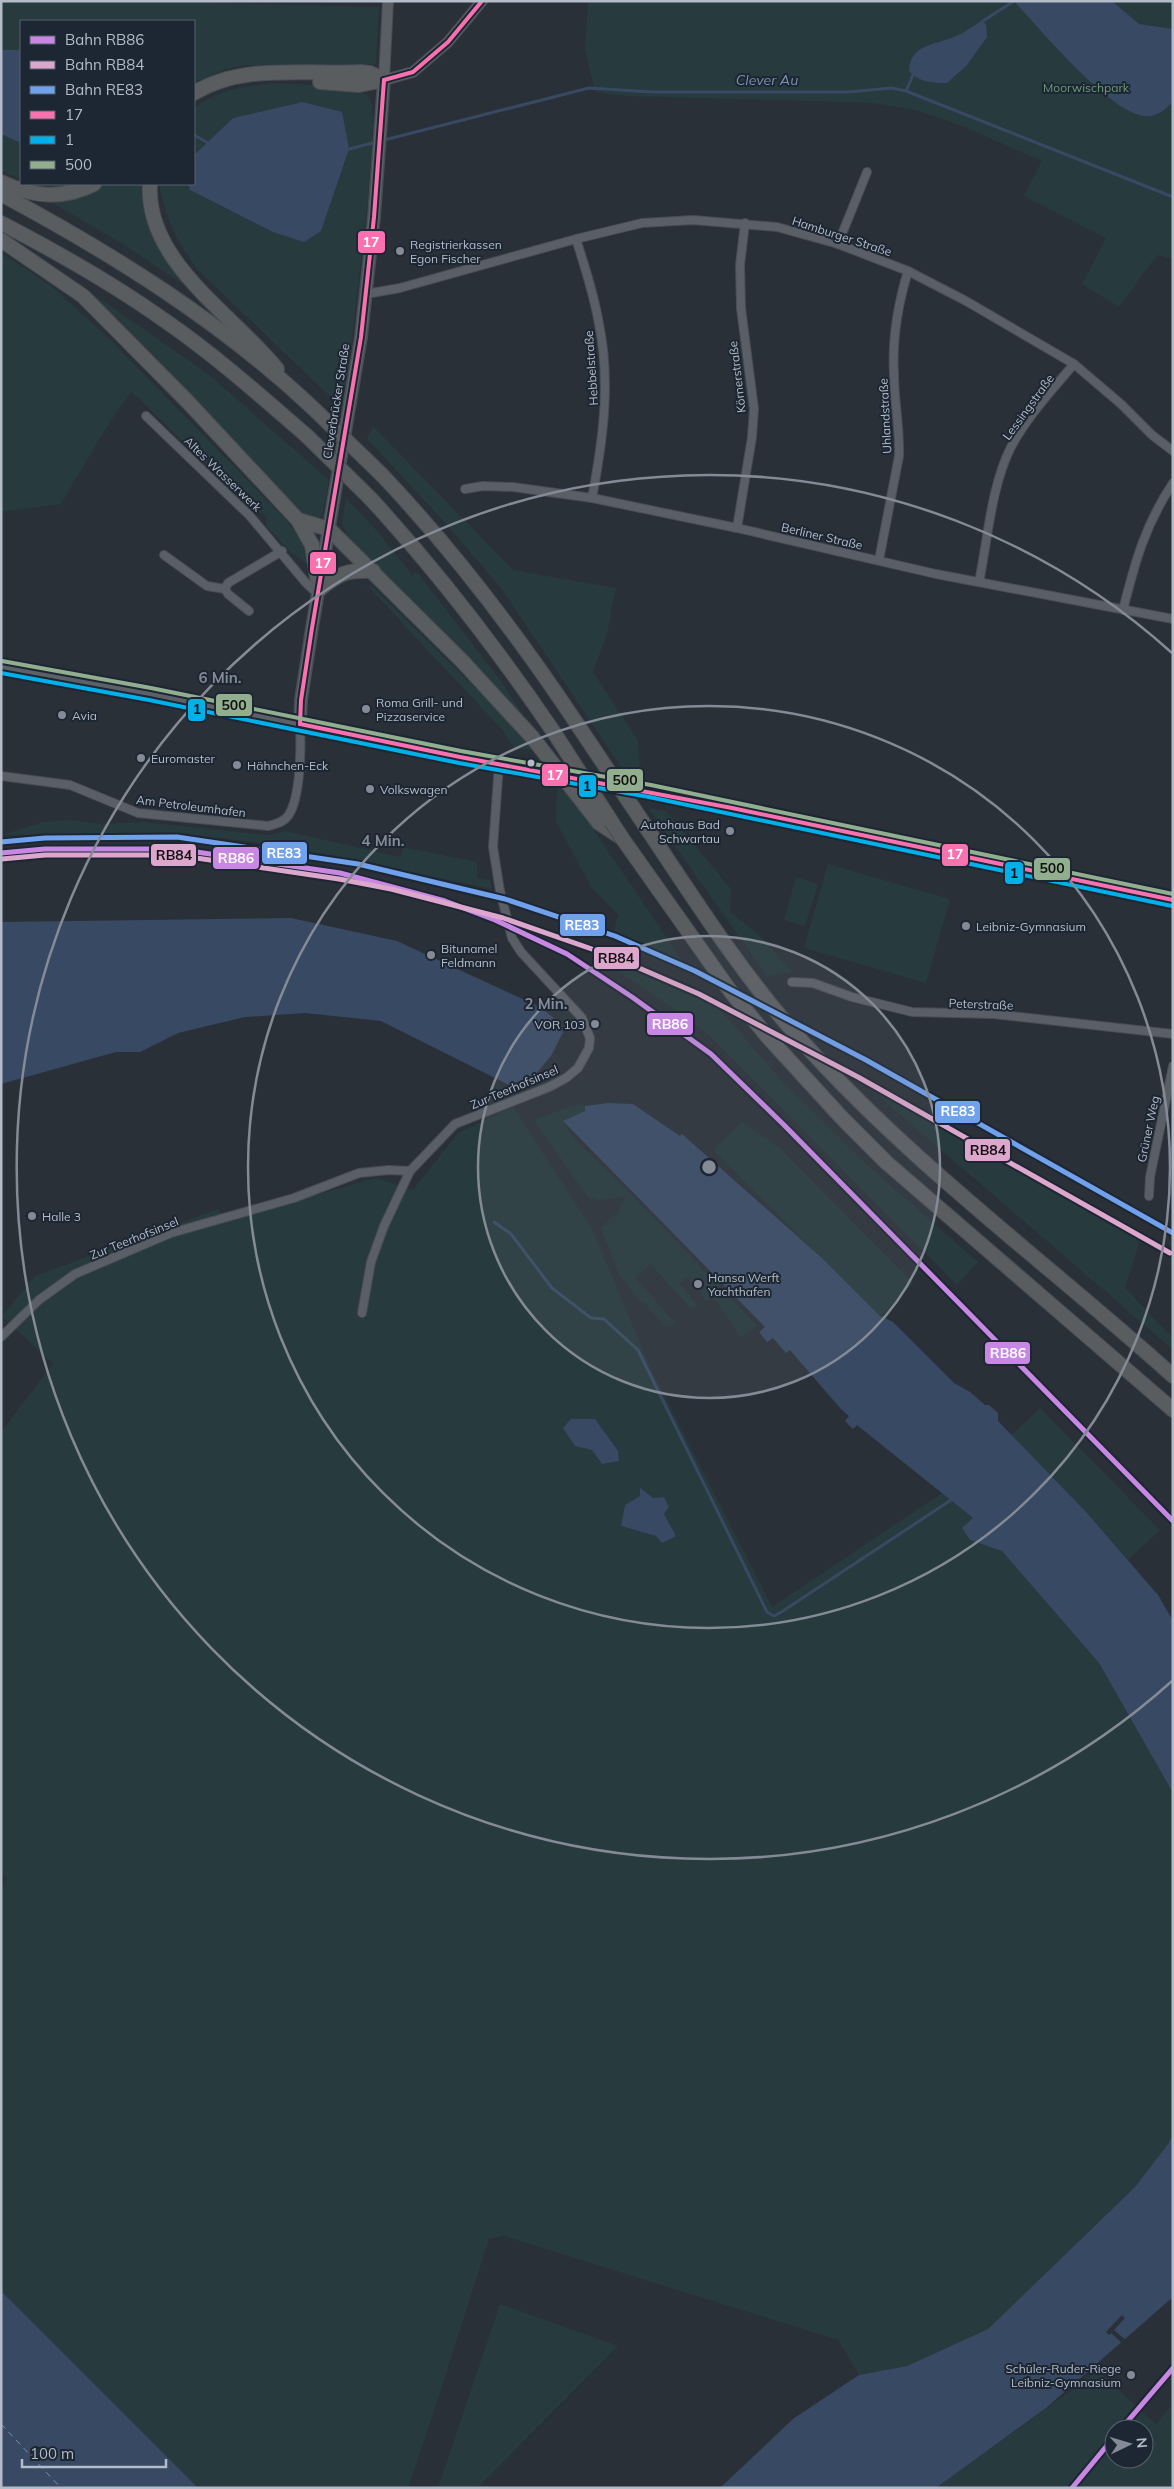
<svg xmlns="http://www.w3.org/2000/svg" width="1174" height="2489" viewBox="0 0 1174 2489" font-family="Mulish,sans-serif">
<rect width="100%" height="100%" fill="#2a3038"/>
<g fill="#273a3e" fill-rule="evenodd">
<path d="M1,1H154L379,7L376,64L246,65L226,69L194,83V21H21V50H1Z"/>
<path d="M588,1H1173V259L1157,255L1119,307L1082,284L1106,238L1024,196L1042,161L965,127L916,110L873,103L625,96L595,92L585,50Z"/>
<path d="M274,83L313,85L357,90L367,95L372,104L373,123L368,199L344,410L197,269C176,239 166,220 159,184H188L190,190L273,232L304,241L302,102L233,118L194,155V109C217,89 244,87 274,83Z"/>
<path d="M1,134L21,143V179L1,171Z"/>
<path d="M106,184H143C141,226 165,262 193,291L123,244L51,202L76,198Z"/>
<path d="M1,253L50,285L113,342L286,520L307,546L312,568L292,553L266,526L267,518L237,488H230L131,391L108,425L61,504L1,512Z"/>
<path d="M92,293L208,374L329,480L322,516L314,519L303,516L157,359Z"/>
<path d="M373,426L513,570L616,588L607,634L593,672L638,740L640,771L621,767L502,589L439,516L367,439Z"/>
<path d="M346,498L378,532L413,576L414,573H418L500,680L524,716L350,544L342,523Z"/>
<path d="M366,584L375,589L516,728L536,751L514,748L504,732Z"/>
<path d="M557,788L567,790L687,968L613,935L618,915L592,888L556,822Z"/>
<path d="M648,808L666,811L731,889L730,912L759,935L792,972L767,976Z"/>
<path d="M71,820L101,824L143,822L269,835L285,831L400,857L403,847L477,862V878L490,880L492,889L279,845L176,833L2,835L43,822Z"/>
<path d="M828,864L950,899L926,983L804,948Z"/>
<path d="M796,877L818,884L805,926L784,920Z"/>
<path d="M571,941L709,997L782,1081L867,1165L978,1262L957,1285L709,1035L648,991Z"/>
<path d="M870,1085L1005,1158L1141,1237L1125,1288L1173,1338V1350L888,1104Z"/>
<path d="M583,1104L585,1111L563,1121L573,1138L629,1192L757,1326L741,1337L713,1296L706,1301L698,1290H703L705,1284L701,1278L694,1279L693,1284L686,1277L679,1283L697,1305L691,1309L651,1264L635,1278L675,1323L673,1325L665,1326L645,1303L638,1299L620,1275L601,1228L619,1211L626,1196L598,1200L588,1197L534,1120L572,1106Z"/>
<path d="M513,1107L592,1229L651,1369L772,1607L942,1493L973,1518L970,1540L1002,1551L1099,1663L1173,1793V2135L1168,2144L1135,2187L988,2329L907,2366L859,2375L838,2340L504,2236L489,2239L436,2405L408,2488H198L1,2291V1890L7,1879L1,1872V1432L53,1364L2,1316L35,1276L218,1209L224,1221L376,1178L413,1190L458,1133ZM641,1496L653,1498L676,1536H656L621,1526L625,1505Z"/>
<path d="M743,1122L779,1148L913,1283L880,1316L713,1150Z"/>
<path d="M1040,1408L1160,1530L1128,1560L1087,1513L1010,1436Z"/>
<path d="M500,2304L618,2346L477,2488H438Z"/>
<path d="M1098,2371L1156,2424L1173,2404V2488H936ZM1114,2429H1144V2459H1114Z"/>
</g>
<g fill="#384963">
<path d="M1014,1H1112L1139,24L1173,29V101C1166,110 1155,118 1144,116C1108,111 1040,29 1014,1Z"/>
<path d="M981,21L986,24L987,37L967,65L947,83C933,83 918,82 909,71C910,44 935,45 954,37C964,33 972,27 981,21Z"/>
<path d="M1,50H21V143L1,134Z"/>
<path d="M302,102L342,112L349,149L321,231L304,242L273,232L190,190L188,184H194V155L233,118Z"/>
<path d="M291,918L397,941L540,1007L555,1019L563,1032L551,1056L535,1075L509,1085L381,1021L305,1013L245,1017L178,1033L140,1052H116L1,1084V922Z"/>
<path d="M608,1103L633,1104L680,1136L682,1134L822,1258L880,1316L893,1322L954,1383L970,1392L985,1405H989L998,1413V1421L1087,1513L1158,1595L1173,1621V1793L1099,1663L1002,1551L970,1540L962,1528L973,1518L857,1425L853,1429L845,1421L849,1416L840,1408L790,1350L786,1353L773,1338L767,1342L759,1332L765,1327L563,1121L585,1111V1106Z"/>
<path d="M571,1419H595L618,1451L619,1461L602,1464L592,1450L575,1446L563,1428Z"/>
<path d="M640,1488L653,1498L664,1497L669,1507L664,1514L676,1536L662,1543L656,1536L621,1526L625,1505L640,1496Z"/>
<path d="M1173,2135V2297L1046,2408L936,2488H720L793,2419L859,2375L907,2366L988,2329L1135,2187L1168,2144Z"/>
<path d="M1,2291L198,2488H1Z"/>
</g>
<path fill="#2a3038" d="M1122,2315L1125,2318L1114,2330L1127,2341L1123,2344L1111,2333L1109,2335L1106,2332Z"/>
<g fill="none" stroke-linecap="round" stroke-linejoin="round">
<g stroke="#384963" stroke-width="3">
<path d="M983,21L1014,1"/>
<path d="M906,91L913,75"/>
<path d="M194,135L210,144"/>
<path d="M345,150L589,88L652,92H848L892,88L906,91L1173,197"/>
<path d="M494,1222L511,1234L552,1288L591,1318L604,1319L638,1350L767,1612L774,1616L783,1611L951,1500"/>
</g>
<path stroke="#7c92b1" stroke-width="1" stroke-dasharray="6 5" stroke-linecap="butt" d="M1,2424L61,2488"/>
<defs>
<g id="street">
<path d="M576,239C585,267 594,295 599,324C611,382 603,440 592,498"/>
<path d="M838,244L867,172"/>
<path d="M366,294L400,288L576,239L642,223L693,220L777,227L838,244L908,271L966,301L1074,364L1121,404L1152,435L1173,451"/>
<path d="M146,416L250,516L306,583L318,594"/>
<path d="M465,489L483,486L513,487L592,498L737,528L936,574L1173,619"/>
<path d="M737,528L752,437L754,409L741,308L740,265L745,223"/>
<path d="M164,555L207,586L225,589"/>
<path d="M879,560L899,456C900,428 894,402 894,374C892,339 898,304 908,271"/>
<path d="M979,582C988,538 991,487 1011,447C1027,417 1052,390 1074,364"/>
<path d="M225,589L228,583L282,551"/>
<path d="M225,589L228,594L249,611"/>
<path d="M1123,610C1135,562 1145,525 1173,483"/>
<path d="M1,776L70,785L138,813L268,826C275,824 283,823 288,816C301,798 301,746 300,724"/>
<path d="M792,982L813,983L852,997L912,1012L993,1014L1173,1034"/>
<path d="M1149,1196L1150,1177L1173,1066"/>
<path d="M362,1313L371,1262L384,1226L410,1171L455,1124L549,1087L566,1078L578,1068L589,1048L590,1038L582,1018L521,952L512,938L500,891L493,847L499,764"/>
<path d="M1,1337L39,1300L75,1274L171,1233L294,1198L359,1173L389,1170L410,1171"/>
</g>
<path id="secondary" d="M388,1L384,80L413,72L448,42L482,1"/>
<g id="primary">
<path d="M1,667L36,672L150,694L460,757L650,791L1173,900"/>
<path d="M300,724L301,700L312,628L361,337L374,217L384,80"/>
</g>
<g id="highway">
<path d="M320,82L359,85L384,80"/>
<path d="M194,93C243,63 304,75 360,72L370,73L384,80"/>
<path d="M1,182C33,197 62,200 94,184"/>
<path d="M150,184C145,262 234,315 277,369"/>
<path d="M1,194C113,254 222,322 315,410"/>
<path d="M1,223C57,252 112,283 164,320C215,355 262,397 308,437"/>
<path d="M1,240L83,296L187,401L298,520L312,545L319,590"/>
<path d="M382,475C456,553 520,638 579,727"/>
<path d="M370,498C439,573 498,650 555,734"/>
<path d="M298,520L329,529L463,662"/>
<path d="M319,590C339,573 347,570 373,571"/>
<path d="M599,823L622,838L731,992L767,1036L842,1118L887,1163L1173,1410"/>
<path d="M648,830C692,896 735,963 786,1023C900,1156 1043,1259 1173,1376"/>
</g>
</defs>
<use href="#street" stroke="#484c53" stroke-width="10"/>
<use href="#secondary" stroke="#484c53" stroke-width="12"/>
<use href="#primary" stroke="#484c55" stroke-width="14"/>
<use href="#highway" stroke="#474c53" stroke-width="16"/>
<use href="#street" stroke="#5a5e66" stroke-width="8"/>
<use href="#secondary" stroke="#595d64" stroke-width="10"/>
<use href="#primary" stroke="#5c6168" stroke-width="11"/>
<use href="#highway" stroke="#5a5d60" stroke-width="14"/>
<defs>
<g id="highway-bridge">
<path d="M315,410L382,475"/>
<path d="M308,437L370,498"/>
<path d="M463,662L532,737L599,823"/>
<path d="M579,727L648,830"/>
<path d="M555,734L622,838"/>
</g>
</defs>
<use href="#highway-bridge" stroke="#474c53" stroke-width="16" stroke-linecap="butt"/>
<use href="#highway-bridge" stroke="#5a5d60" stroke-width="14"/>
<defs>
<g id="bus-1">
<path d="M384,80L413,72L448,42L482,1"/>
<path d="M300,724L460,757L732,808L1173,900"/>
<path d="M300,724L301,700L312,628L361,337L374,217L384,80"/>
</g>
<path id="bus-2" d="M1,673L149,700L459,763L649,797L1172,906"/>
<path id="bus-3" d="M2,661L151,688L461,751L651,785L1173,894"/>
</defs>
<use href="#bus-1" stroke="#1d2633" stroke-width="8"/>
<use href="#bus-2" stroke="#1d2633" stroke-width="8"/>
<use href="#bus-3" stroke="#1d2633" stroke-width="8"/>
<use href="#bus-1" stroke="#f971af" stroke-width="4"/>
<use href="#bus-2" stroke="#00b0ea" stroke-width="4"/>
<use href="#bus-3" stroke="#91ae8f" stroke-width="4"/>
<defs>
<g id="rail-1">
<path d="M1,853L45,849H176L340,873L445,901L495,920L567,954L632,997L711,1054L784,1125L1173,1521"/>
<path d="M1121,2429L1173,2368"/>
<path d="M1072,2488L1114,2437"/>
</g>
<path id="rail-2" d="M2,859L45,855H176L339,879L391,889L503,918L609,955L699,994L858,1077L1170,1253"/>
<path id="rail-3" d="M1,842L45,838L177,837L358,864L505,899L615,936L695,971L866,1060L1173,1233"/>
</defs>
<use href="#rail-1" stroke="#1d2633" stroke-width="9"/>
<use href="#rail-2" stroke="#1d2633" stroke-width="9"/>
<use href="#rail-3" stroke="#1d2633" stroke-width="9"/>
<use href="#rail-1" stroke="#c787e3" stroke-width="5"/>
<use href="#rail-2" stroke="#dda6cc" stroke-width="5"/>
<use href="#rail-3" stroke="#6fa1ed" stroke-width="5"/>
</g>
<circle cx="709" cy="1167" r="231" fill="#848b96" fill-opacity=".12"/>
<g fill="none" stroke="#848b96" stroke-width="2.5">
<circle cx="709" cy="1167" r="231"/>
<circle cx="709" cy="1167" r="461"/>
<path d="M1172 1681A692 692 0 1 1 1172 653"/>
</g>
<g fill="#848b96" stroke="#1d2633" stroke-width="2">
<circle cx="400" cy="251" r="5"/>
<circle cx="366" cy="709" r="5"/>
<circle cx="62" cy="715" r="5"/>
<circle cx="141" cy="758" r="5"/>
<circle cx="237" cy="765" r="5"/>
<circle cx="370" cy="789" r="5"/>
<circle cx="730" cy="831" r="5"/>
<circle cx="966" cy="926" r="5"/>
<circle cx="431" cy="955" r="5"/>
<circle cx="595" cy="1024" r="5"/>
<circle cx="32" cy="1216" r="5"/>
<circle cx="698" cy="1284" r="5"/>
<circle cx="1131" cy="2375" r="5"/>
</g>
<circle fill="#b4bcc9" stroke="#1d2633" stroke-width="2" cx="531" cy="763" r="4.5"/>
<g text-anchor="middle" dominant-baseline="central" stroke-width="4" stroke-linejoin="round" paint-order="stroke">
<g font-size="12" fill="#6b9a76" stroke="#1d2633">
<text x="1086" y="87">Moorwischpark</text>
</g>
<g font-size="12" fill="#b4bcc9" stroke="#1d2633">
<text transform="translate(842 236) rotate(18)">Hamburger Straße</text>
<text transform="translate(591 368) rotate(-94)">Hebbelstraße</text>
<text transform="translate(737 377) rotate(-97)">Körnerstraße</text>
<text transform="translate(336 401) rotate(-81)">Cleverbrücker Straße</text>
<text transform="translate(1028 407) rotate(-54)">Lessingstraße</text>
<text transform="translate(885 416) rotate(-93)">Uhlandstraße</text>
<text transform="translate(223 474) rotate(44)">Altes Wasserwerk</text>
<text transform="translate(822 536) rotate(13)">Berliner Straße</text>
<text transform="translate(191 806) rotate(7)">Am Petroleumhafen</text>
<text transform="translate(981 1004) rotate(2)">Peterstraße</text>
<text transform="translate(514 1087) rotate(-23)">Zur Teerhofsinsel</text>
<text transform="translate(1148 1129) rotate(-78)">Grüner Weg</text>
<text transform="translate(134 1238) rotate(-22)">Zur Teerhofsinsel</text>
</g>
<g font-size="12" fill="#b4bcc9" stroke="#1d2633" text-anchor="start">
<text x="410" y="244">Registrierkassen<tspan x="410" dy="14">Egon Fischer</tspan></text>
<text x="376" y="702">Roma Grill- und<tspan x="376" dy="14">Pizzaservice</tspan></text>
<text x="72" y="715">Avia</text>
<text x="151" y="758">Euromaster</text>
<text x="247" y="765">Hähnchen-Eck</text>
<text x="380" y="789">Volkswagen</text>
<text x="720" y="824" text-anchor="end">Autohaus Bad<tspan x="720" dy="14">Schwartau</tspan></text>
<text x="976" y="926">Leibniz-Gymnasium</text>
<text x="441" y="948">Bitunamel<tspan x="441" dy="14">Feldmann</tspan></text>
<text x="585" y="1024" text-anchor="end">VOR 103</text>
<text x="42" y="1216">Halle 3</text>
<text x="708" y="1277">Hansa Werft<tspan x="708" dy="14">Yachthafen</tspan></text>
<text x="1121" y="2368" text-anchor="end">Schüler-Ruder-Riege<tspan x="1121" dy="14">Leibniz-Gymnasium</tspan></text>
</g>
<g font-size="14" font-style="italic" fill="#7c92b1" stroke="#1d2633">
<text x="767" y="80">Clever Au</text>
</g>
</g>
<circle cx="709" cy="1167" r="8" fill="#848b96" stroke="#1d2633" stroke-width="2.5"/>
<g font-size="15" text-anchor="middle" font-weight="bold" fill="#848b96" stroke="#1d2633" stroke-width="4" stroke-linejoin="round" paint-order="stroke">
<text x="220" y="683">6 Min.</text>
<text x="383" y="846">4 Min.</text>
<text x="546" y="1009">2 Min.</text>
</g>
<g stroke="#1d2633" stroke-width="2">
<rect x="357" y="230" width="29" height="24" rx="5" fill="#f971af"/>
<rect x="309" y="551" width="28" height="24" rx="5" fill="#f971af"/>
<rect x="215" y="693" width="38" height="24" rx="5" fill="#91ae8f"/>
<rect x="187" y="698" width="19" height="24" rx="5" fill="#00b0ea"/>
<rect x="541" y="763" width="28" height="24" rx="5" fill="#f971af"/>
<rect x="606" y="768" width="38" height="24" rx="5" fill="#91ae8f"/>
<rect x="578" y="774" width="19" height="24" rx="5" fill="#00b0ea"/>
<rect x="261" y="841" width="47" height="24" rx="5" fill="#6fa1ed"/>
<rect x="941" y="843" width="28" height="24" rx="5" fill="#f971af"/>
<rect x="150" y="843" width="47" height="24" rx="5" fill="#dda6cc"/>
<rect x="212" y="846" width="48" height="24" rx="5" fill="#c787e3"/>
<rect x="1033" y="857" width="38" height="24" rx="5" fill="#91ae8f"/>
<rect x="1004" y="861" width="20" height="24" rx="5" fill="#00b0ea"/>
<rect x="559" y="913" width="47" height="24" rx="5" fill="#6fa1ed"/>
<rect x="593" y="946" width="47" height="24" rx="5" fill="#dda6cc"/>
<rect x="646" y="1012" width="48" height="24" rx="5" fill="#c787e3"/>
<rect x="934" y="1100" width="47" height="24" rx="5" fill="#6fa1ed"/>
<rect x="964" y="1138" width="47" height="24" rx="5" fill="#dda6cc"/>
<rect x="984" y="1341" width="47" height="24" rx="5" fill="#c787e3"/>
</g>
<g font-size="14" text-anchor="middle" font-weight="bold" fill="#fff">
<text x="371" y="247">17</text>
<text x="323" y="568">17</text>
<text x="555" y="780">17</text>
<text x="284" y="858">RE83</text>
<text x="955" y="859">17</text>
<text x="236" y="863">RB86</text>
<text x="582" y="930">RE83</text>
<text x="670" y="1029">RB86</text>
<text x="958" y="1116">RE83</text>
<text x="1008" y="1358">RB86</text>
</g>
<g font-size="14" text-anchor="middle" font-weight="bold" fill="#111">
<text x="234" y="710">500</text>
<text x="197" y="714">1</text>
<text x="625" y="785">500</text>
<text x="587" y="791">1</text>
<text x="174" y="860">RB84</text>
<text x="1052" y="873">500</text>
<text x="1014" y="878">1</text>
<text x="616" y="963">RB84</text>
<text x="988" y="1155">RB84</text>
</g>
<rect width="1174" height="2489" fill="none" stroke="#b4bcc9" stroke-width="5"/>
<rect x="20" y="20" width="175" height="165" fill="#1d2633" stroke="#59626f"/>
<rect x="30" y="36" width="25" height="8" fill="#c787e3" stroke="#59626f"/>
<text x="65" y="45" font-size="15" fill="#b4bcc9">Bahn RB86</text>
<rect x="30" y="61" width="25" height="8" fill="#dda6cc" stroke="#59626f"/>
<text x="65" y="70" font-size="15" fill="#b4bcc9">Bahn RB84</text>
<rect x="30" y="86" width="25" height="8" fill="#6fa1ed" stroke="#59626f"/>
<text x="65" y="95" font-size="15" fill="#b4bcc9">Bahn RE83</text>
<rect x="30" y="111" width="25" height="8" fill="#f971af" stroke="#59626f"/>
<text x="65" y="120" font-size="15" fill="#b4bcc9">17</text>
<rect x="30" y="136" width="25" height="8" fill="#00b0ea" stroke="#59626f"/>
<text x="65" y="145" font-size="15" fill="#b4bcc9">1</text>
<rect x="30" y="161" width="25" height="8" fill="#91ae8f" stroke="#59626f"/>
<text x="65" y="170" font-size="15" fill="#b4bcc9">500</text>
<g transform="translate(1129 2444) rotate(85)"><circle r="24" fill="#1d2633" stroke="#59626f"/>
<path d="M0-4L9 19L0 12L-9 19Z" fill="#848b96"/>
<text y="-8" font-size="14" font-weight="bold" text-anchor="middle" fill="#b4bcc9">N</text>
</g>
<path d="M22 2459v8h144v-8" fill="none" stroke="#b4bcc9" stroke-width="2.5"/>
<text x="30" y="2459" font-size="15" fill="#b4bcc9" stroke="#1d2633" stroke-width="4" paint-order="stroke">100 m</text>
</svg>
